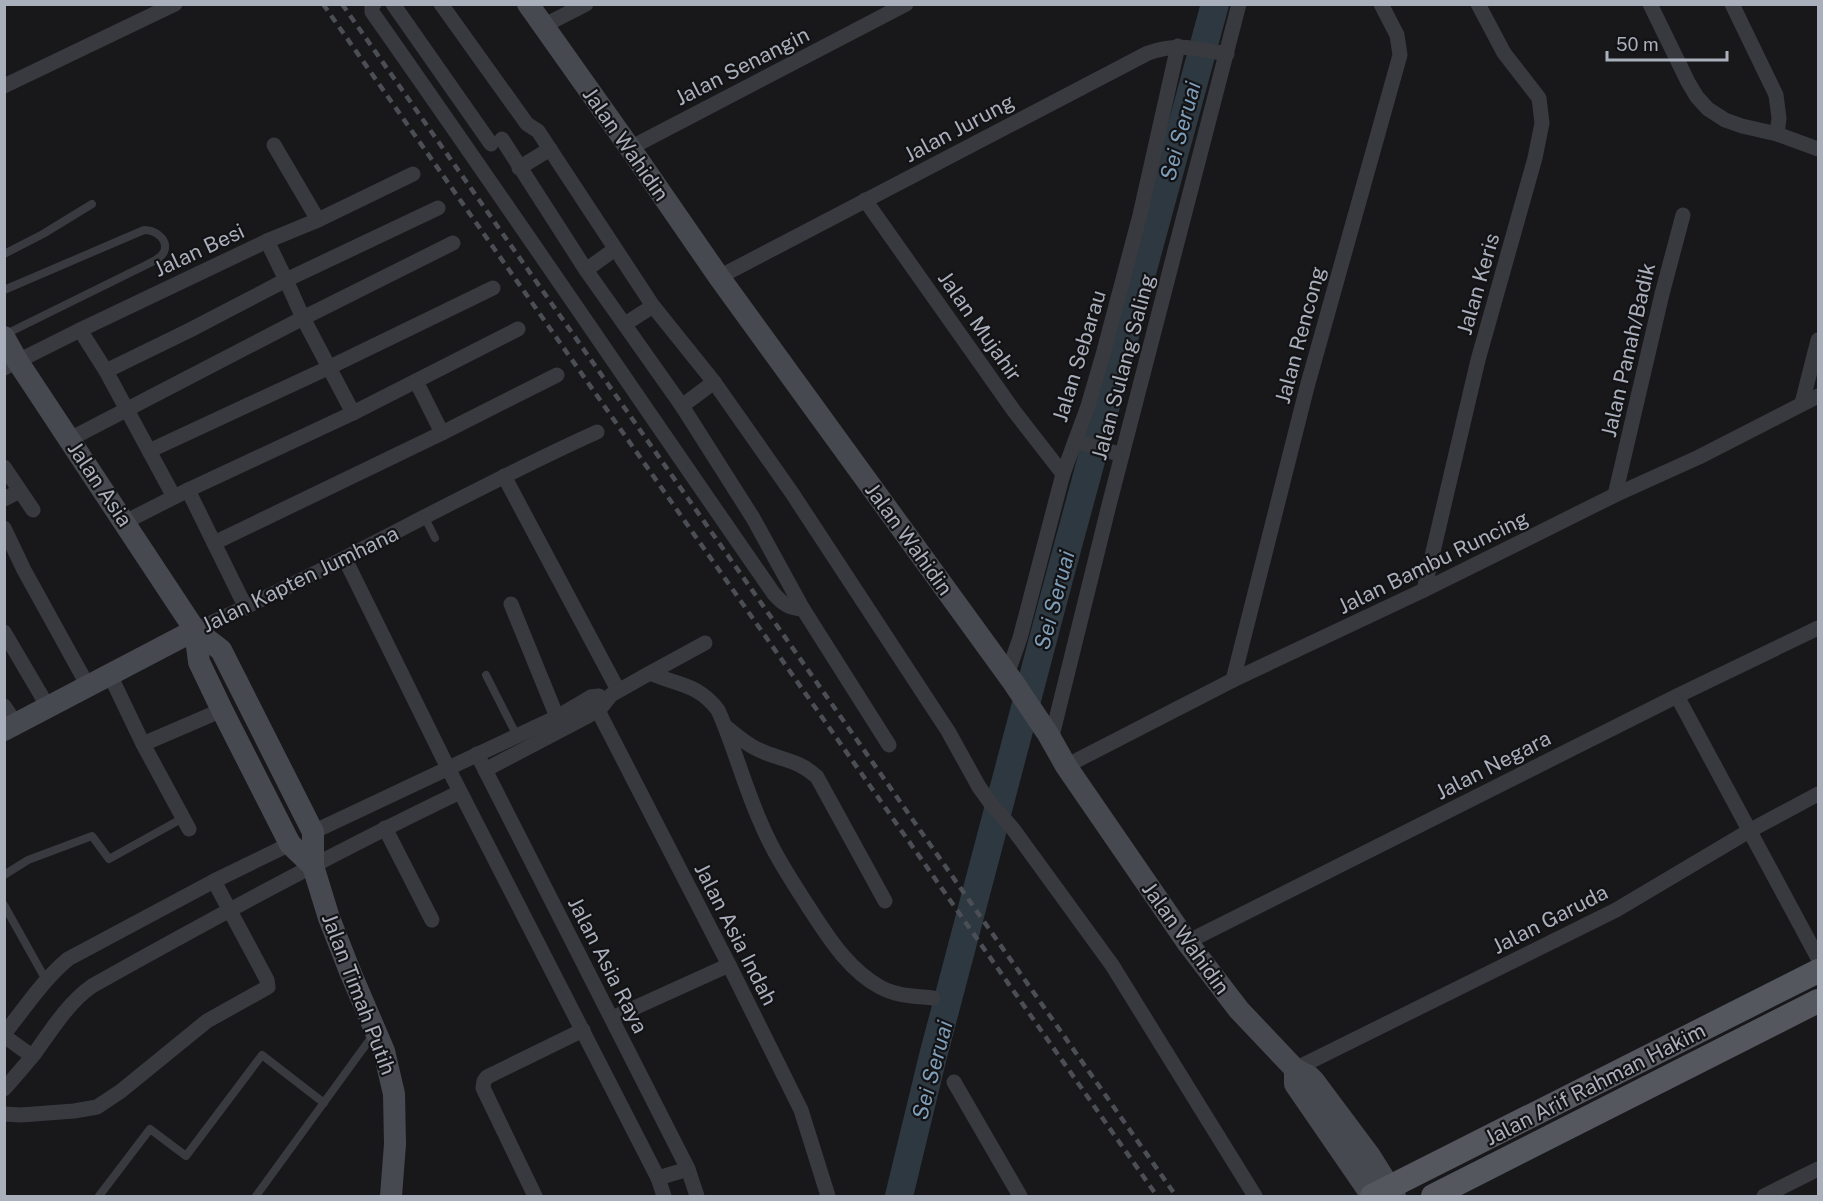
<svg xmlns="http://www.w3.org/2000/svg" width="1823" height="1201" viewBox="0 0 1823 1201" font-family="'Public Sans',sans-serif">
<rect width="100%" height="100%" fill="#18181b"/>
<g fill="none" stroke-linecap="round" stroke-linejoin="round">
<path stroke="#2d3840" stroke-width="28" d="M899,1196L933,1056L1060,575L1215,4"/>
<g stroke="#393a40" stroke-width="8">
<path d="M4,254L43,234L92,204"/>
<path d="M4,290L144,230C155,230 169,239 164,252C161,258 154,261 148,264L4,335"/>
<path d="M425,518L435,538"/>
<path d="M486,675L517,736"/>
<path d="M4,875L28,860L92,836L109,859L183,818"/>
<path d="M4,905L46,980"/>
<path d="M99,1196L150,1129L186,1156L262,1055L324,1103"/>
<path d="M256,1196L373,1035"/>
</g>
<g stroke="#393a40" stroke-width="15">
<path d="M374,4L372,6V12C508,205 640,401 774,594C783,604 789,608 803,609"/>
<path d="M393,4L491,144"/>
<path d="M441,4L527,124L538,131L653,306L714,382L792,493L948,731L979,787L992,805L1013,829L1112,965L1255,1196"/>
<path d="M1650,4L1688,82L1697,97L1708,109L1725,120L1742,126L1777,134L1818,149"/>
<path d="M1732,4L1776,95L1779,118L1777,134"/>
<path d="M543,26L586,4"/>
<path d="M4,86L175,4"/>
<path d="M502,139L586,270L682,406L753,518L803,609L889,745"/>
<path d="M274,145L318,220"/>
<path d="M630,148L906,4"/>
<path d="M519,168L550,149"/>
<path d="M865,200L1014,411L1063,474"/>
<path d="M267,241L286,280L303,318L353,413"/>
<path d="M586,270L615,249"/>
<path d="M719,277L1148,53C1180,42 1195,49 1227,54"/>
<path d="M625,324L653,306"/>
<path d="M80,330L106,371L190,330L286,280L438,208"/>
<path d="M4,368L80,330L267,241L318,220L413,174"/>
<path d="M106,371L174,497"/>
<path d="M416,381L442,433"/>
<path d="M1802,403L1818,340"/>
<path d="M682,406L714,382"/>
<path d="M70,439L303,318L453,243"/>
<path d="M1075,441L1122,455"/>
<path d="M149,451L330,367L493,288"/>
<path d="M4,467L33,510"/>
<path d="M504,476L618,690"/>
<path d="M188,490L214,543L442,433L557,375"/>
<path d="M1615,495L1662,294L1683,215"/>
<path d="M4,499L20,491"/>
<path d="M125,522L188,490L353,413L518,329"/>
<path d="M4,528L24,570L88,686"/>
<path d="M214,543L246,608"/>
<path d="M345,559L448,768L658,1178L664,1196"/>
<path d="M1424,590L1478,360L1535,158L1542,123L1539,98L1504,53L1478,4"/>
<path d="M511,604L557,717"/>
<path d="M195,630C332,570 461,493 597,432"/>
<path d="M4,632L48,707"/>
<path d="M650,673L705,643"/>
<path d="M110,675L143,744L189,829"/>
<path d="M1007,675L1020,638L1063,474L1088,406L1104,351L1140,215L1178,46"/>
<path d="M1233,680L1307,387L1400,55L1397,35L1381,4"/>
<path d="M1677,696L1818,958"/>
<path d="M591,697L729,965L801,1110L828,1196"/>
<path d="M4,706L16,724"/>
<path d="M726,727C735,734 746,744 757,749C779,760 798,759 817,777L885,901"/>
<path d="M1051,740L1109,505L1239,4"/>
<path d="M143,744L222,710"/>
<path d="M477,754L688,1169L697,1196"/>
<path d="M1066,766L1233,680L1424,590L1615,495L1699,457L1818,396"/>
<path d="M485,770L599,710L611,695L650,673C679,686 697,683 718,710C734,746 744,785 760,821C774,855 795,886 815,917C832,943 851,971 880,987C896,996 914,996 933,998"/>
<path d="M385,828L432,920"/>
<path d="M313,832L557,717L591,697L599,696"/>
<path d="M1187,942L1677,696L1818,628"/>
<path d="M612,1018L729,965"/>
<path d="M4,1034C25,1008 43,980 68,959L214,881L290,844"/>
<path d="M4,1036L32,1056"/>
<path d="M1295,1069L1616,910L1749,831L1818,794"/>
<path d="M954,1082L1020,1196"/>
<path d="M4,1089C15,1077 25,1065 35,1053C52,1029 68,1003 92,986C213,918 335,852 460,792"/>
<path d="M4,1114L21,1115L74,1111L97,1107L121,1091L207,1021L268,987L267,980L214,881"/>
<path d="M658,1178L688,1169"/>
<path d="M535,1196L483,1088L484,1081L487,1077L583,1030"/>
<path d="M1764,1196L1818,1169"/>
</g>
<g stroke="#474950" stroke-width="22">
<path d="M528,4L630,148L719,277L1013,682L1048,734L1066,766L1187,942L1239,1010L1295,1069L1309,1076L1314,1081L1370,1156L1395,1196"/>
<path d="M4,337L18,362L195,630L221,650L313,832V866L329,918L351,974L384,1051L394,1094L395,1144L391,1196"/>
<path d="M195,630L199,662L222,710L290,844L313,866"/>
<path d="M4,730L195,630"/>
<path d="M1295,1069V1084L1372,1196"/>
</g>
<g stroke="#55575f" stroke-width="24">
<path d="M1372,1196L1818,971"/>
<path d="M1433,1196L1818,1001"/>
</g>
<g stroke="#4c4e55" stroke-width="4.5" stroke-dasharray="8 6" stroke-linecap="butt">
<path d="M323,4L1157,1196"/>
<path d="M342,4L1176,1196"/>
</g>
</g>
<g text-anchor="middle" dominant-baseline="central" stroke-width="4.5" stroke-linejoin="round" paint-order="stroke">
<g font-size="21" fill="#aaafbc" stroke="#131316">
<text transform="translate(742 66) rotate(-27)">Jalan Senangin</text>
<text transform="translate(959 128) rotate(-28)">Jalan Jurung</text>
<text transform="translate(626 144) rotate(55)">Jalan Wahidin</text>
<text transform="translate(199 250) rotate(-25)">Jalan Besi</text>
<text transform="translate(1478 284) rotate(-74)">Jalan Keris</text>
<text transform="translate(980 326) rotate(55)">Jalan Mujahir</text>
<text transform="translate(1300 335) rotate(-75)">Jalan Rencong</text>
<text transform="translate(1628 350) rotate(-77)">Jalan Panah/Badik</text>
<text transform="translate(1079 356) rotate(-73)">Jalan Sebarau</text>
<text transform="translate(1123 367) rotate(-75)">Jalan Sulang Saling</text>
<text transform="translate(100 484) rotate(56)">Jalan Asia</text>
<text transform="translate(909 539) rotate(54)">Jalan Wahidin</text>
<text transform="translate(1433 562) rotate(-26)">Jalan Bambu Runcing</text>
<text transform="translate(300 579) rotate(-26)">Jalan Kapten Jumhana</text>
<text transform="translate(1493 765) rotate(-27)">Jalan Negara</text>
<text transform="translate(1550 919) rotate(-27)">Jalan Garuda</text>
<text transform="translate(736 934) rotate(63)">Jalan Asia Indah</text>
<text transform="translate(1186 938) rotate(54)">Jalan Wahidin</text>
<text transform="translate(608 965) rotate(63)">Jalan Asia Raya</text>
<text transform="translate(359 994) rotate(69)">Jalan Timah Putih</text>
<text transform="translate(1595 1084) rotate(-27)">Jalan Arif Rahman Hakim</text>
</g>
<g font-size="22" font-style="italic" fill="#7e9eb9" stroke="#131316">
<text transform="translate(1180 131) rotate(-75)">Sei Seruai</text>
<text transform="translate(1054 600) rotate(-75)">Sei Seruai</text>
<text transform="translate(932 1070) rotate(-75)">Sei Seruai</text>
</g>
</g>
<rect width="1823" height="1201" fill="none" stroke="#aaafbc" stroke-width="12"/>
<path d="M1607 51v9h120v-9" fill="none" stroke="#aaafbc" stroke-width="3"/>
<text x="1616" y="51" font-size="18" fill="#aaafbc" stroke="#131316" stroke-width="4.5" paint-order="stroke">50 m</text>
</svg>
